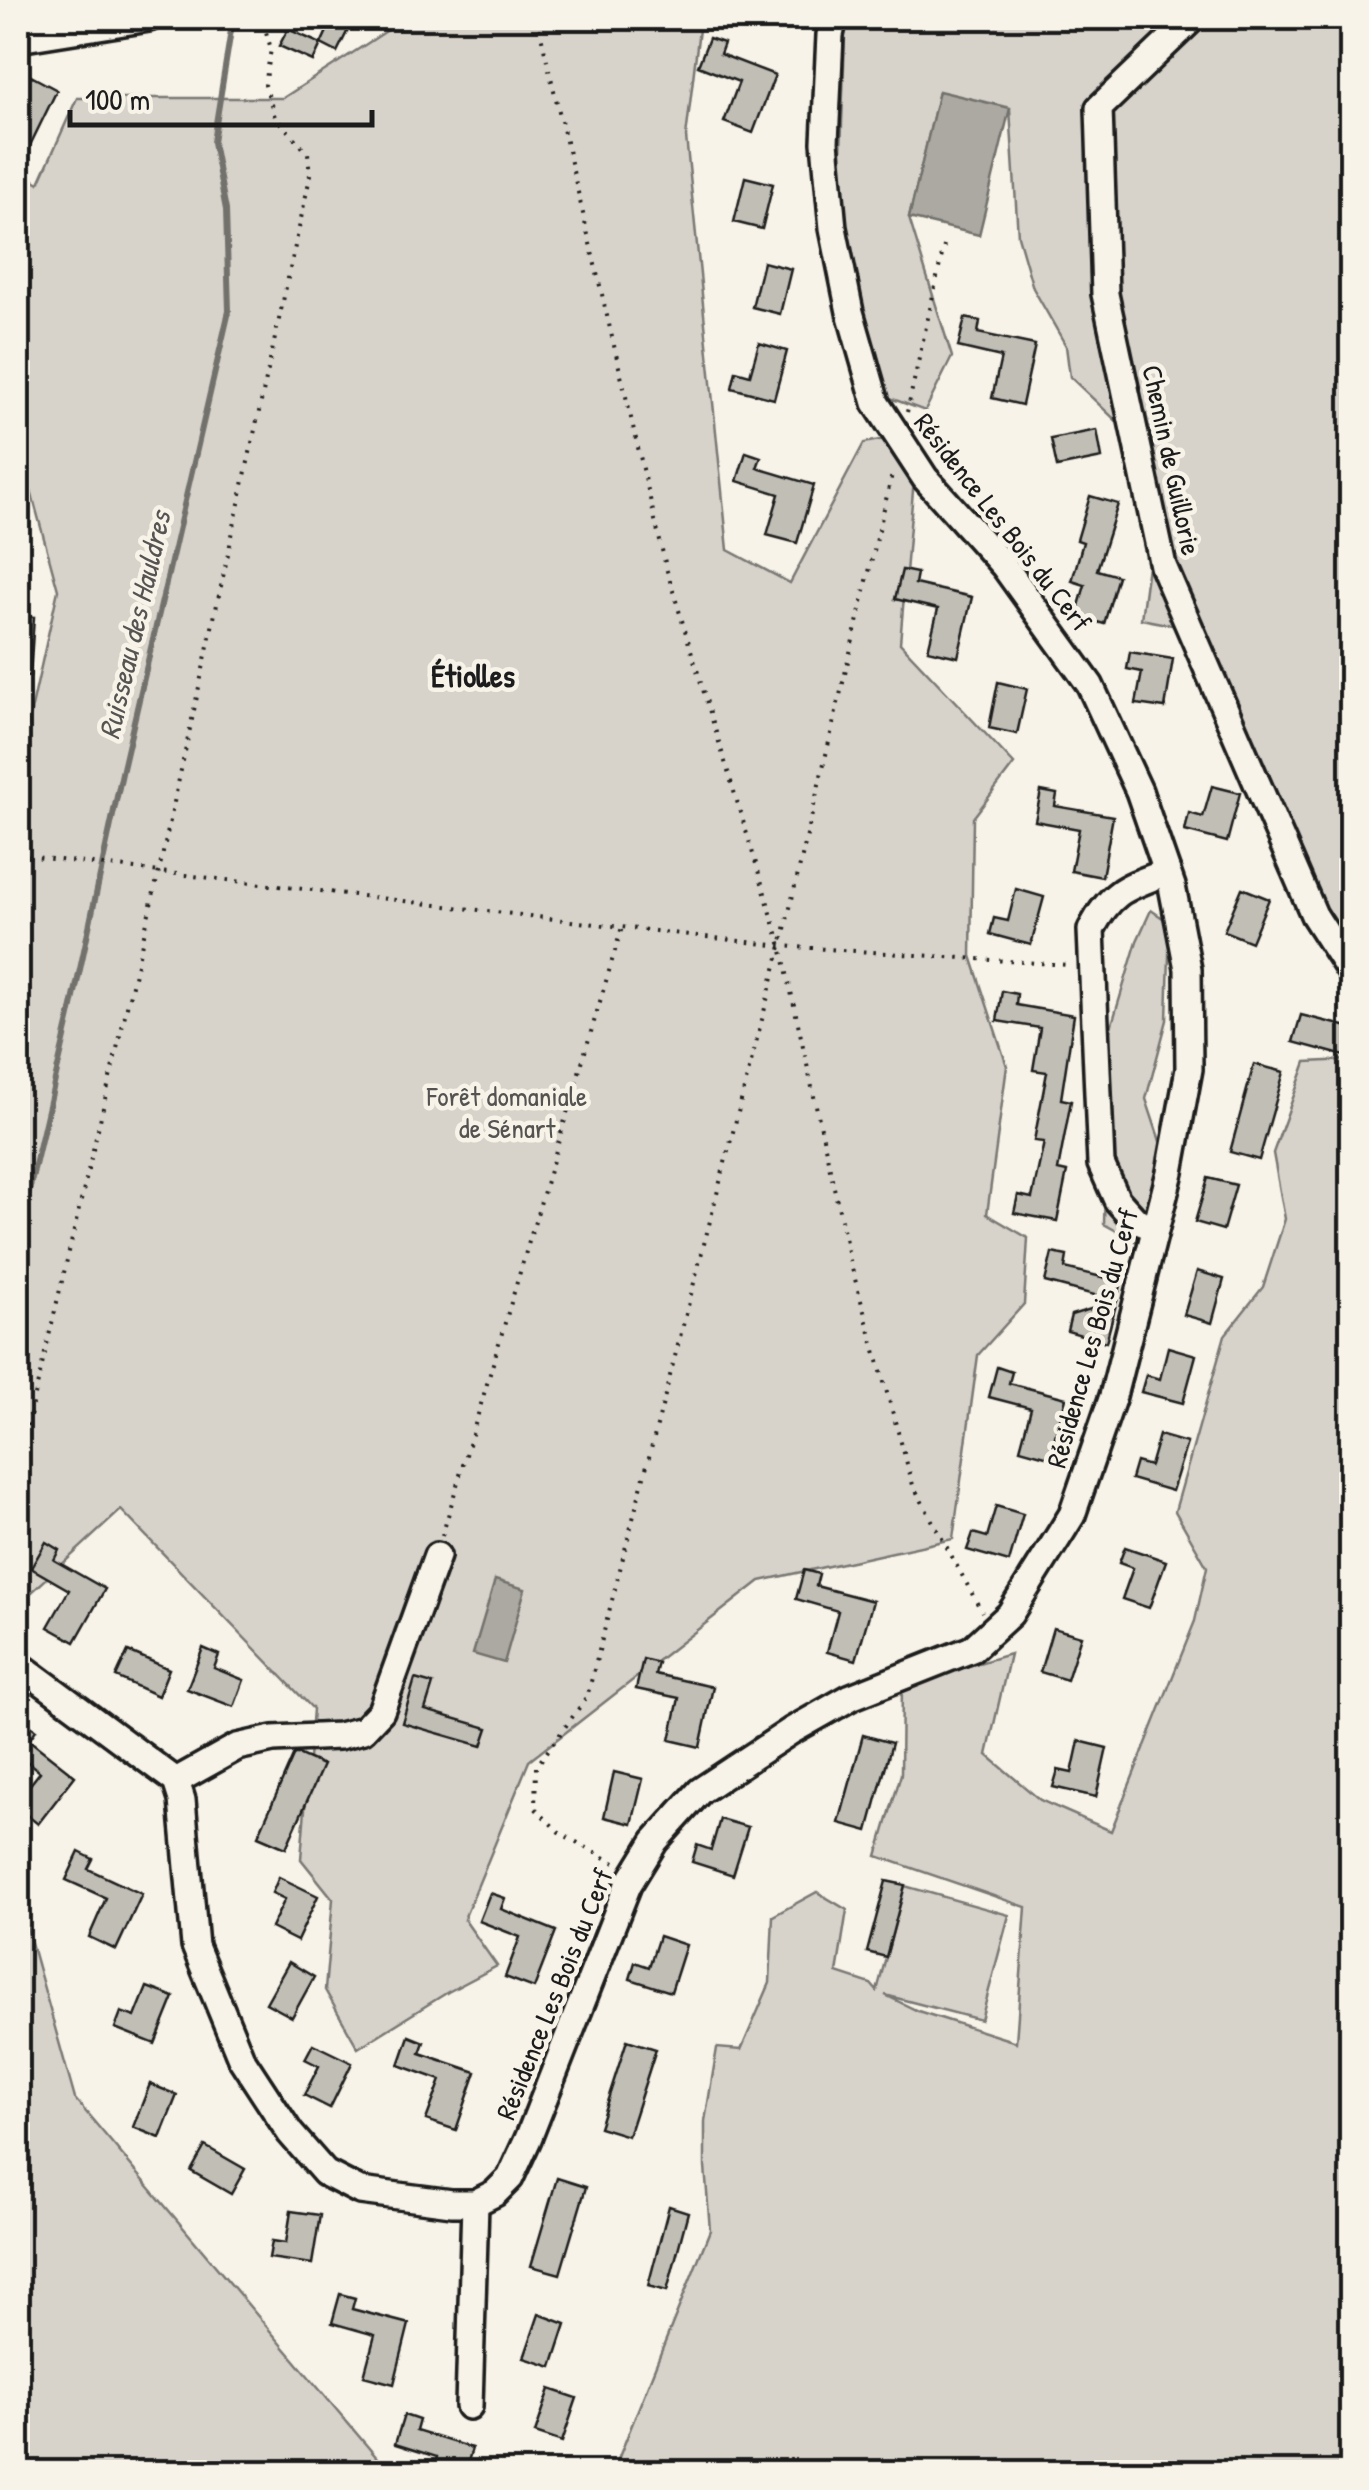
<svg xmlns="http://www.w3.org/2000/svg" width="1369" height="2490" viewBox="0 0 1369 2490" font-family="'Patrick Hand',sans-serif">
<rect width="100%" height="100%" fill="#f7f3e8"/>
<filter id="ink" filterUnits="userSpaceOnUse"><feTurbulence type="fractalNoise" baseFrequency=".01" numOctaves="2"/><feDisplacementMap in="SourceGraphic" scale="20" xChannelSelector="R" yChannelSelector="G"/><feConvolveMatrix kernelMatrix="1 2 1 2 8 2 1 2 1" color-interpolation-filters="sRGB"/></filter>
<g filter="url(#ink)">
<g fill="#d7d3cb" stroke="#7a7874" stroke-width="2.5">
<path d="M394,18H1177L1184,41L1210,18H1351V991L1203,631L1141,619L1153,528L1128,472L1125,429L1070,377L1066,346L1033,288L1018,236L1010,109L939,92L909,218L952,357L925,411L882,395L839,213L845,34L834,30L699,29L686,137L728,550L790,583L864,443L900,436L915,467L900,643L1014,764L973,818L971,956L1007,1066L987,1214L1028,1238L1024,1304L978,1355L953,1539L760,1581L529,1761L464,1919L497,1966L448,1992L358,2048L325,1990L333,1899L301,1859L313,1709L121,1510L18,1605V770L58,590L18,443V171L39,183L77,98H283L388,30Z"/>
<path d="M1151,910L1170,923L1167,1020L1146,1099L1161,1144L1146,1247L1104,1224L1109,1034L1137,941Z"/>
<path d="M1351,1056V2472H613L710,2230L705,2167V2121L717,2048L741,2050L770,1983L773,1916L817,1892L847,1910L837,1973L871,1984L877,1991L905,1886L1009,1915L981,2020L885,1995L918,2011L1016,2042L1026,1907L877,1856L901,1774L902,1685L1010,1654L987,1755L1040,1800L1111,1831L1195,1621L1207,1567L1175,1511L1225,1335L1263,1287L1285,1219L1273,1153L1306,1062L1349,1060Z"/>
<path d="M18,1896L75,2099L389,2472H18Z"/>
</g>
<g fill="#aca9a2" stroke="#72716c" stroke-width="2.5">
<path d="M939,91L1010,108L979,235L909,218Z"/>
<path d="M495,1580L525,1589L504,1663L473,1654Z"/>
</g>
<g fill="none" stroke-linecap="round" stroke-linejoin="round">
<path stroke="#72716c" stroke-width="6" d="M18,1238L70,1016L122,773L229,311L226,210L213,142L233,18"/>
</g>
<g fill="#c0beb5" stroke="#1c1c1c" stroke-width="2.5">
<path d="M333,18H354L337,52L321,44L313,61L279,46L288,29L321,44Z"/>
<path d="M709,38L724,43L720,54L775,75L753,133L724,122L739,82L698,66Z"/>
<path d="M31,76L57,90L18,170V102Z"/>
<path d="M745,177L773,184L762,229L734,222Z"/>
<path d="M763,262L791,269L780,314L752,307Z"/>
<path d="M965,318L980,321L978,333L1035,345L1022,405L992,398L1001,357L958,347Z"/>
<path d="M759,343L787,351L774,399L732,388L736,371L750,375Z"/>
<path d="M1097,430L1102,458L1057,467L1051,439Z"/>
<path d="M746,452L761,457L757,468L814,485L797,543L767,535L779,494L737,481Z"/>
<path d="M1090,496L1118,504L1097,570L1118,576L1104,624L1076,616L1085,585L1072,581L1083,542L1077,540Z"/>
<path d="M902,570L917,573L915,584L972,597L958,657L928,650L938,609L895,599Z"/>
<path d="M18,616L34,617L30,676L18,675Z"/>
<path d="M1130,652L1173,659L1165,708L1136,704L1142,672L1127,669Z"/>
<path d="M998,682L1027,689L1017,734L989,728Z"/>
<path d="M1212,786L1240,793L1227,842L1185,831L1189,813L1203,817Z"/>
<path d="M1041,791L1057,794L1055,806L1113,816L1102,877L1071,871L1079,829L1035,821Z"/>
<path d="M1242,888L1269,899L1251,942L1224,931Z"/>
<path d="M1016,889L1044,897L1031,945L990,934L994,918L1008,921Z"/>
<path d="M1002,991L1017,994L1016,1005L1074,1015L1061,1099L1071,1101L1058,1170L1067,1172L1057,1221L1014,1213L1018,1195L1032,1198L1044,1142L1034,1141L1047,1072L1033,1070L1040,1028L997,1021Z"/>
<path d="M1301,1015L1352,1028V1058L1293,1042Z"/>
<path d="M1254,1064L1284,1072L1259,1160L1230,1152Z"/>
<path d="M1208,1178L1236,1185L1223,1230L1195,1222Z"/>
<path d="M1052,1253L1067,1256L1065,1268L1122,1282L1117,1301L1045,1282Z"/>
<path d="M1197,1271L1224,1279L1212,1323L1184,1315Z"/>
<path d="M1117,1301L1106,1342L1067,1331L1071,1315Z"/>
<path d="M1168,1347L1196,1355L1183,1403L1141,1392L1146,1375L1160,1379Z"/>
<path d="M997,1367L1012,1372L1009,1383L1066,1398L1049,1457L1020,1449L1031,1408L989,1397Z"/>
<path d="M1159,1435L1187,1443L1172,1491L1131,1479L1136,1462L1150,1466Z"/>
<path d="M996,1506L1023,1514L1009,1562L967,1550L973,1533L987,1537Z"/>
<path d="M46,1542L59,1550L54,1560L105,1589L75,1642L48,1627L69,1590L31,1568Z"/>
<path d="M1125,1547L1166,1561L1149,1608L1122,1599L1133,1568L1119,1563Z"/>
<path d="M804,1570L819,1574L816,1586L873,1601L856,1660L827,1652L838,1611L796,1599Z"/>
<path d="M1053,1628L1081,1636L1067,1680L1040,1672Z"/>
<path d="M203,1648L219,1655L214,1668L244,1680L234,1707L187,1689Z"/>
<path d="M128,1651L169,1669L158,1696L116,1677Z"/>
<path d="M643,1659L658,1663L655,1674L713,1687L700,1747L670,1740L679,1698L636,1689Z"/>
<path d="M415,1679L433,1684L425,1710L488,1728L482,1746L402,1723Z"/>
<path d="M18,1716L36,1730L29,1740L75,1776L38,1824L18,1808V1800L40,1772L18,1754Z"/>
<path d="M863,1735L892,1743L868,1831L839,1823Z"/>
<path d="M1079,1741L1107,1748L1096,1797L1053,1787L1058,1770L1072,1773Z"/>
<path d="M294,1754H298L323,1765L286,1848L258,1836Z"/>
<path d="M614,1772L643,1779L632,1824L604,1817Z"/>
<path d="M720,1819L748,1827L733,1875L692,1862L697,1845L711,1850Z"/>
<path d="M79,1852L93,1859L88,1869L142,1894L116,1950L89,1937L106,1898L66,1880Z"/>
<path d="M279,1877L318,1896L297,1941L271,1928L285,1899L272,1893Z"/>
<path d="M886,1881L905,1885L886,1957L867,1952Z"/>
<path d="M490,1893L505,1898L501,1909L556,1931L534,1988L505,1977L520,1937L479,1921Z"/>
<path d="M659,1936L686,1945L671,1992L630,1979L635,1962L649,1967Z"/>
<path d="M289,1962L314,1977L292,2017L266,2003Z"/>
<path d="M147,1987L174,1997L155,2044L115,2028L121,2012L135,2017Z"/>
<path d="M409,2036L424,2042L420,2053L476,2072L456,2130L426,2120L441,2080L399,2065Z"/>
<path d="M627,2040L656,2049L628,2136L599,2127Z"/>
<path d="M313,2044L352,2063L330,2108L304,2095L319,2066L305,2059Z"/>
<path d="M150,2084L177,2095L160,2138L133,2127Z"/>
<path d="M205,2146L245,2169L231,2194L191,2171Z"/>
<path d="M557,2178L586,2187L560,2274L531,2266Z"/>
<path d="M669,2206L688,2212L667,2291L648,2286Z"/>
<path d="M291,2211L320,2215L312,2264L269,2258L272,2241L286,2243Z"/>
<path d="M340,2294L355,2298L352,2309L409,2324L394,2384L364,2376L375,2335L332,2323Z"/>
<path d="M539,2314L566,2324L552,2367L524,2358Z"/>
<path d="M550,2389L577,2398L562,2442L535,2433Z"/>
<path d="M404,2415L419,2420L416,2431L472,2448L465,2472H433L437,2457L395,2444Z"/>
</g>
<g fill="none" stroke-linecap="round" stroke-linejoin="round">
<defs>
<g id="minor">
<path d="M1193,18L1099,108L1105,294L1163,566L1314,915L1352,974"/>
<path d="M18,39L149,18"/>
<path d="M1155,1228L1135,1220L1117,1200L1101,1164L1091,930C1111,890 1127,887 1167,872"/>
<path d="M18,1664L176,1781L182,1800L195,1946L241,2058L290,2133L325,2173L360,2191L452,2203H475L495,2193L510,2178L528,2139L628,1885L655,1841L700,1791L791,1731L851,1697L972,1649L1010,1614L1072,1515L1113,1396L1170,1172L1189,1069L1188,969L1172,886L1139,791L1090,685L1004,566L925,478L876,403L850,312L833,228L825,142L830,35L834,18"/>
<path d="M176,1781L237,1747L273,1739L339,1736L363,1730L381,1711L437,1556"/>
<path d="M469,2406L475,2203"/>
</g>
</defs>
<use href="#minor" stroke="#1c1c1c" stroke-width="32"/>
<g stroke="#1c1c1c" stroke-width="4" stroke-dasharray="2.5 8" stroke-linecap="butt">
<path d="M537,18L667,571L781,946L851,1265L913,1485L982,1612"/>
<path d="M995,26L998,18"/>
<path d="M907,412L944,246"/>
<path d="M18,855L781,946L1068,965"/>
<path d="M18,1467L159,871L310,177L308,153L275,117L265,85L271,49L262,18"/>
<path d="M442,1536L622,927"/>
<path d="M615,1863L560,1833L535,1808L536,1767L587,1697L781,946L893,470"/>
</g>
<use href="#minor" stroke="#f7f3e8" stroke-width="25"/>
</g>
</g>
<g text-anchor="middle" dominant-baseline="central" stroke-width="9" stroke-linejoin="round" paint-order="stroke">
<g font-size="28" fill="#1c1c1c" stroke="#f7f3e8">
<text transform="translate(1172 460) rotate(78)">Chemin de Guillorie</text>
<text transform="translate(1003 522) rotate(52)">Résidence Les Bois du Cerf</text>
<text transform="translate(1092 1338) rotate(-74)">Résidence Les Bois du Cerf</text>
<text transform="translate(554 1994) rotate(-68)">Résidence Les Bois du Cerf</text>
</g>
<g font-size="28" fill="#545351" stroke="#f7f3e8">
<text x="507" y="1096">Forêt domaniale<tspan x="507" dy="32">de Sénart</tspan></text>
</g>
<g font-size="30" font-style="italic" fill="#565452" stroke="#f7f3e8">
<text transform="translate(134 625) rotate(-77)">Ruisseau des Hauldres</text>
</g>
<g font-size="32" font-weight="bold" fill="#1c1c1c" stroke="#f7f3e8">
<text x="473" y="675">Étiolles</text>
</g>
</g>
<rect width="1369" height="2490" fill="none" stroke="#f7f3e8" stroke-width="60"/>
<rect x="30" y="30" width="1309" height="2430" fill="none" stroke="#1c1c1c" stroke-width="4" filter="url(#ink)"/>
<path d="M70 110v15h302v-15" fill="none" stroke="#1c1c1c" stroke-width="5"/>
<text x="85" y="110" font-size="30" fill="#1c1c1c" stroke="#f7f3e8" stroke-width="8" paint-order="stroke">100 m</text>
</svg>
